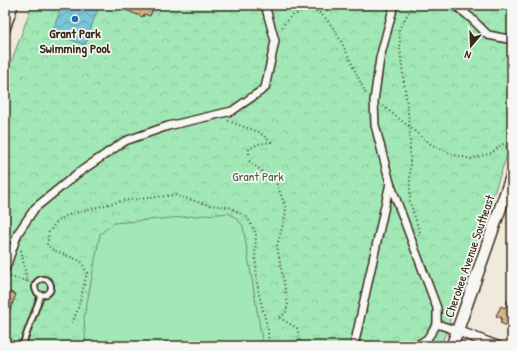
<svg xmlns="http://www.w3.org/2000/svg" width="517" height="351" viewBox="0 0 517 351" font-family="'Patrick Hand',sans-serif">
<defs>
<pattern id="forest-crowns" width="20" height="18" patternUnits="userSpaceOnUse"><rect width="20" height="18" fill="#a1e8b6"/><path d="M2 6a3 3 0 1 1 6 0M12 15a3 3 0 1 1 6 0" fill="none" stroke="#8cc79c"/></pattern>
<pattern id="water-waves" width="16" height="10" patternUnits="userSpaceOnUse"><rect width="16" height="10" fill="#79c7d6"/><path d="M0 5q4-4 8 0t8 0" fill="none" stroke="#64a2ad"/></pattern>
<pattern id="building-cross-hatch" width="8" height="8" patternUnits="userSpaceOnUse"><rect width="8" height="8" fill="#d8b88b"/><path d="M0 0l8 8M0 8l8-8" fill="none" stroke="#ba9e78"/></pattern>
</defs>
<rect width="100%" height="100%" fill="#f0eadd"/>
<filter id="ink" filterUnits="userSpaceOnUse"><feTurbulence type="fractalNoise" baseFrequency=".025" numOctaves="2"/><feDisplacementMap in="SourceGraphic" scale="8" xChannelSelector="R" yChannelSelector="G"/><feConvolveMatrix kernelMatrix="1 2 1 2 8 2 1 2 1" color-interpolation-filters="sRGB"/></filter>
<g filter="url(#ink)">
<path fill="url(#forest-crowns)" stroke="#6e896a" d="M32,5H512V141L441,346H5V79Z"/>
<path fill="#a1e8b6" stroke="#6e896a" d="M229,213L237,219L243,226L263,346H86L84,319L100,234L114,223Z"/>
<path fill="url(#water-waves)" stroke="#60888c" d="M62,5H99L85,45L52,33Z"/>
<g fill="url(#building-cross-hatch)" stroke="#3b2a1e">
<path d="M113,5H154L150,16L144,14L143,17Z"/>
<path d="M5,291L16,294L6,321H5Z"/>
<path d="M512,291V322L510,327L500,323L502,318L496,316L501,306L505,308Z"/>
</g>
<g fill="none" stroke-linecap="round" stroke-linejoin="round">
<defs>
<g id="service">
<circle cx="43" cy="287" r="8"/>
<path d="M22,346L41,295"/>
</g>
<g id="pedestrian">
<path d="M394,5L380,58L374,101L375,125L390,183L437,308V324L427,339L416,346"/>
<path d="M455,5L471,18L488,35L508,39L512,36"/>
<path d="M5,270L18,233L35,208L78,173L125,141L168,126L232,111L265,88L275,41L265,5"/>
<path d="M437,324L458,331"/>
<path d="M354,346L390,183"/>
</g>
<g id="minor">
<path d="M5,29L13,5"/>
<path d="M458,331L497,346"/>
</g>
<path id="tertiary" d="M452,346L512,175"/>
</defs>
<use href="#service" stroke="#3b2a1e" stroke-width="8"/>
<use href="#pedestrian" stroke="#3b2a1e" stroke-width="10"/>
<use href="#minor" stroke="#3b2a1e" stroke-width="12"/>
<use href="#tertiary" stroke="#3b2a1e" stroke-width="14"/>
<g stroke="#3b2a1e" stroke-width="2" stroke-dasharray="1 3" stroke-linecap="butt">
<path d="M413,5L399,29L401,59L410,128V202L420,233L418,236"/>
<path d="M280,31C287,19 290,15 303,12C309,10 315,9 321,14C338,27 355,73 366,94"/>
<path d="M383,106L432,145L452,154L471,159L492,153L502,144L510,147"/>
<path d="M228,121L259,132L271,142L258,144L249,149V161L276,182L286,208L285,217L277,246L288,305L285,314L278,317L297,328L301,346"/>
<path d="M507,167L512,153"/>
<path d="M21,250L27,281L35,285"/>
<path d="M10,277L27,281"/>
<path d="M72,323L78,309L87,273L81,261L53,250L47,245L49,232L57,221L68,215L121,201L174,195L209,205L229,207L248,218L256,234L255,253L258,290L268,330L269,346"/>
<path d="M59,346V342L68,346"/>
</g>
<use href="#service" stroke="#f6f6f2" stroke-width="4.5"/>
<use href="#pedestrian" stroke="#f6f6f2" stroke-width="7"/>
<use href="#minor" stroke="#f6f6f2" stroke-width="9"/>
<use href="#tertiary" stroke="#f6f6f2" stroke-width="11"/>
</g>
</g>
<circle fill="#1f6fb2" stroke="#f6f6f2" stroke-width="1.5" cx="75" cy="19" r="4"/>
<g text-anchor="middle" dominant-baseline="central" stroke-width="3.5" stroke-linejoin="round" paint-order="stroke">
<g font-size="13" font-weight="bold" fill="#3b2a1e" stroke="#f6f6f2">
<text x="75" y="33">Grant Park<tspan x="75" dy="15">Swimming Pool</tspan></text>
</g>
<g font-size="13" fill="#545a44" stroke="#f6f6f2">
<text x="258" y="176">Grant Park</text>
</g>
<g font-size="13" fill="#3b2a1e" stroke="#f6f6f2">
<text transform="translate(469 256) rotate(-71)">Cherokee Avenue Southeast</text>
</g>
</g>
<rect width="517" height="351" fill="none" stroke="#f6f6f2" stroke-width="20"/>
<rect x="10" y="10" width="497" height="331" fill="none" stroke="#3b2a1e" stroke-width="1.5" filter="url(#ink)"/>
<g transform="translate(471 46) rotate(199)" stroke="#f6f6f2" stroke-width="3" paint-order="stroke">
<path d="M0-3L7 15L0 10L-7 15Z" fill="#3b2a1e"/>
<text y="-6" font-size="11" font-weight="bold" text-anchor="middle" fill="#3b2a1e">N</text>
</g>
</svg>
